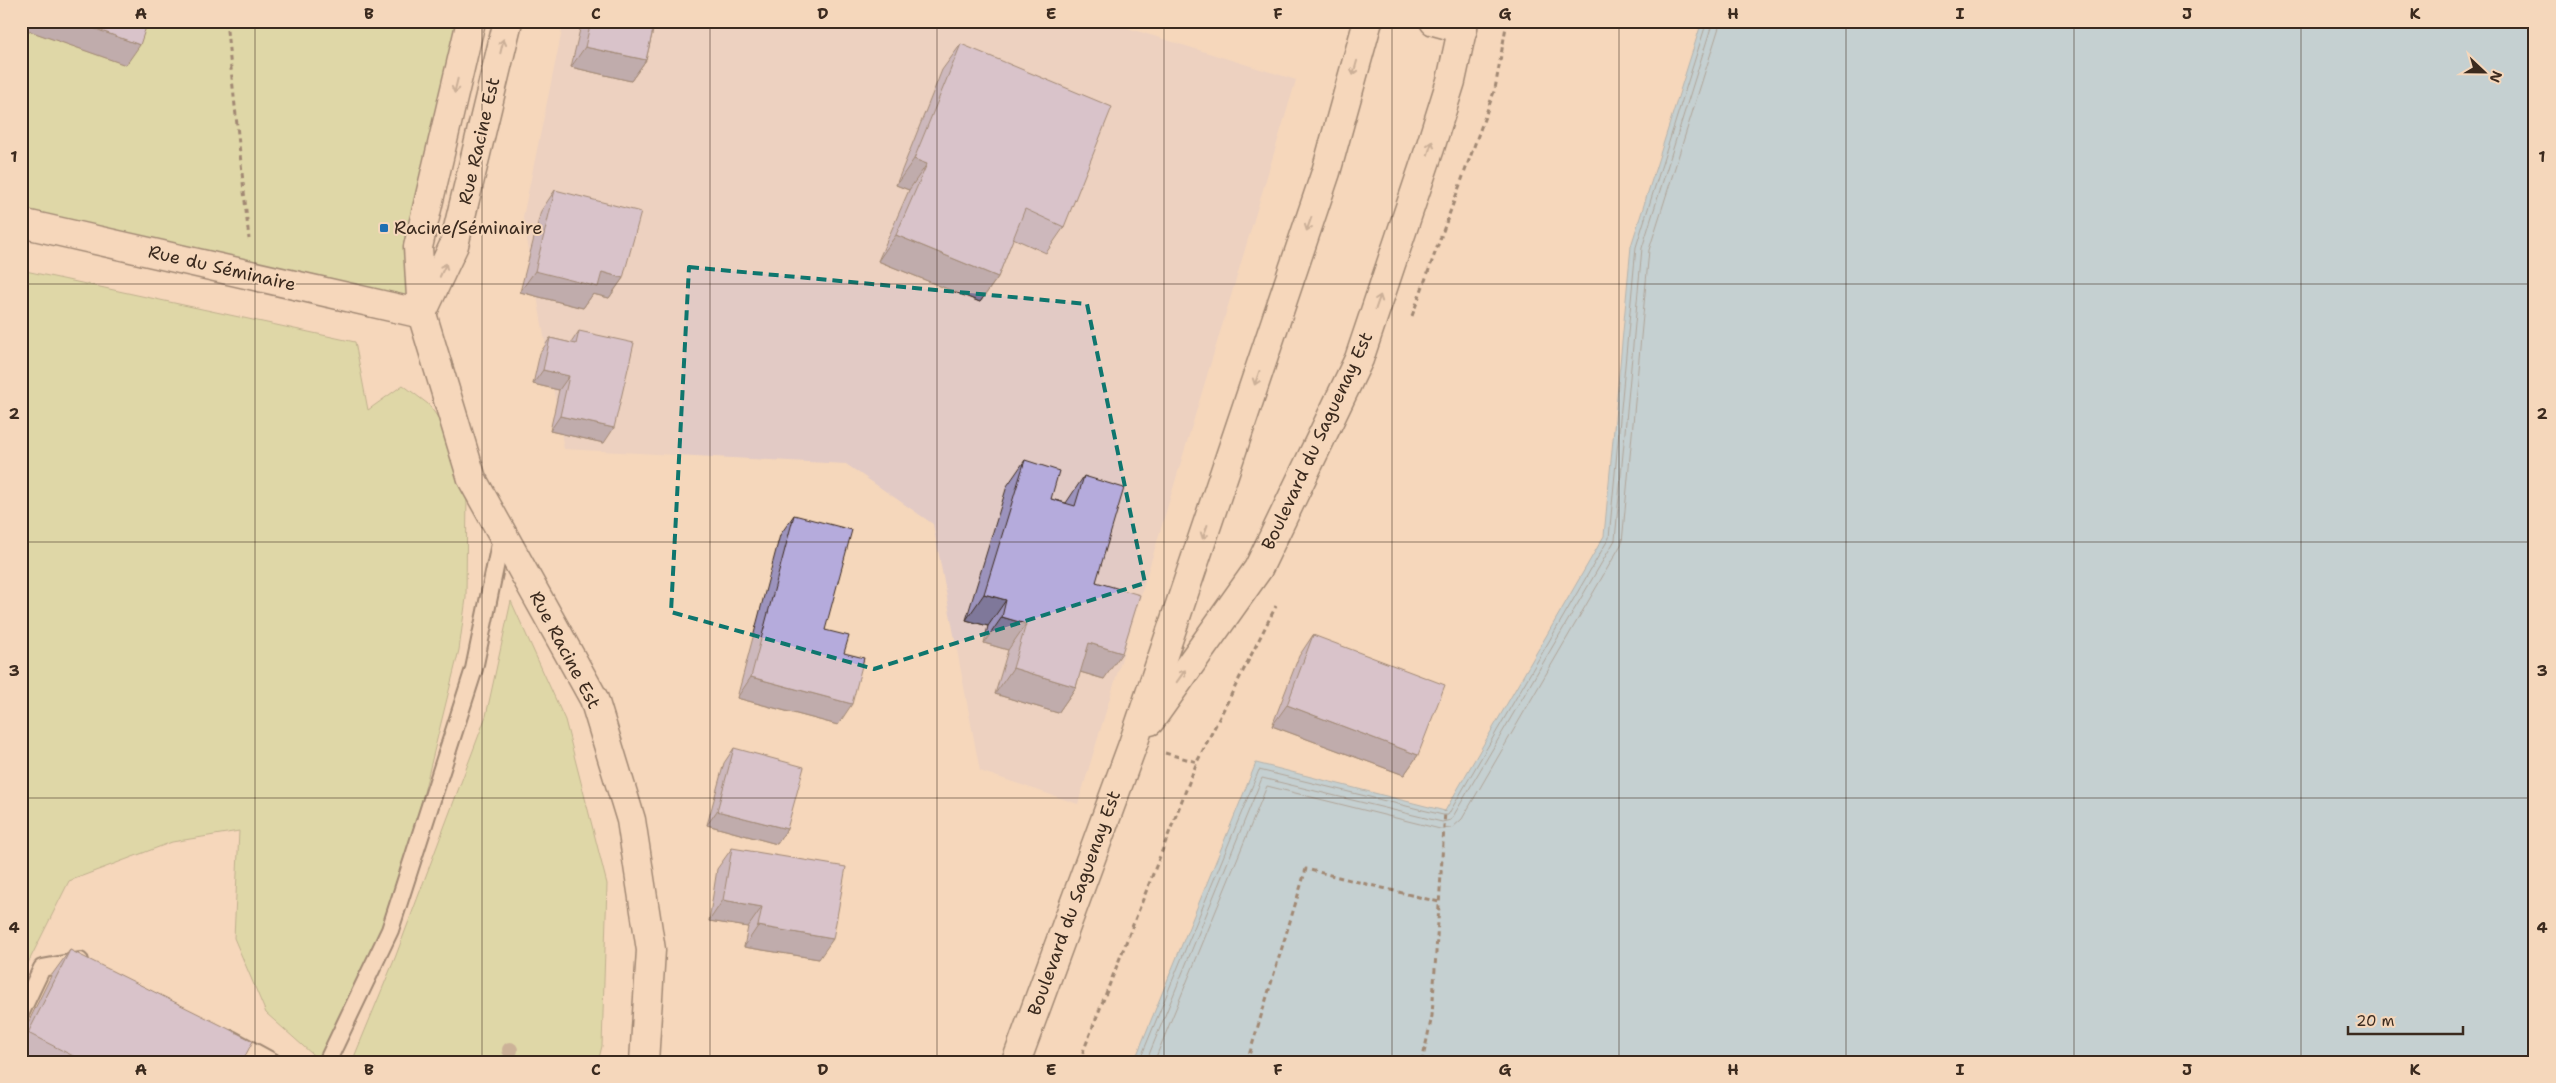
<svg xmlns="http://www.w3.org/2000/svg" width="2556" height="1083" viewBox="0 0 2556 1083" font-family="'Shantell Sans',sans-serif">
<rect width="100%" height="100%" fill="#f5d7bb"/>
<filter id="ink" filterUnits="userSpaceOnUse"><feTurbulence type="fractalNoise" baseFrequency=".02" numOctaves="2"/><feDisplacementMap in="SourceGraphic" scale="10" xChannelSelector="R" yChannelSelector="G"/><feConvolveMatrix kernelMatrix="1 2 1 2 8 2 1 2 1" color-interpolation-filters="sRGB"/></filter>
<g filter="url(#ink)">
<path fill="#e2cac5" d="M564,21H1105L1296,80L1078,804L980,771L933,524L846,464L564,449L523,217Z"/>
<g fill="#c3d88e" stroke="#7f8156">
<path d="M141,21H471L418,247L422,314L21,223V28L126,65Z"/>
<path d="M21,270L355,342L368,410L403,385L428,404L445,427L467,487L466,598L459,650L390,930L321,1062L266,1013L234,938L239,831L172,842L69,881L21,977Z"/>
<path d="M511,601L565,720L607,884L602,1046L598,1062H352L395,958L486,716Z"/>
</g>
<path fill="#8ac7ea" stroke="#6a8898" d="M1702,21H2535V1062H1134L1256,763L1445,811L1604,536L1631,246Z"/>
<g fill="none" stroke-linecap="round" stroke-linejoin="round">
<g stroke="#5b6970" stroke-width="1">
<path d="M1139,1062L1259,770L1443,815H1448L1609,538L1636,247L1707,21"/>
<path d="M1146,1062L1262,778L1442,822L1451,820L1615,540L1642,248L1713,21"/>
<path d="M1154,1062L1267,786L1440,829L1452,828L1462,819L1622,543L1649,250L1721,21"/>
</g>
<defs>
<g id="lane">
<path d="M21,1012L42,968L80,961"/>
<path d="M231,1039L273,1062"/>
<path d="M327,1062L390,930L474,669L502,534"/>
</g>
<g id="street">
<path d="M1434,21L1463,29"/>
<path d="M21,223L422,314"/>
</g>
<g id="secondary">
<path d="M471,21L418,247L422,314L472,479L594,699L631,820L651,950L644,1062"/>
<path d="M423,311L454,245L508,21"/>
<path d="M1150,721L1258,569L1359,359L1430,148L1451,81L1464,21"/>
<path d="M1016,1062L1133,744L1326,172L1368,21"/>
</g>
</defs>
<use href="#lane" stroke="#3b2a1e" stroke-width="20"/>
<use href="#street" stroke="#3b2a1e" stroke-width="31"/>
<use href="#secondary" stroke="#3b2a1e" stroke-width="31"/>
<g stroke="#3b2a1e" stroke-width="3" stroke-dasharray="5 4" stroke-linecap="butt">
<path d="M226,21L249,239"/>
<path d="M1412,316L1495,89L1507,21"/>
<path d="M1165,753L1197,762"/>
<path d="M1079,1062L1197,762L1276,606"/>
<path d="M1247,1062L1306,869L1439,902"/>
<path d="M1422,1062L1432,1016L1445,811"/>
</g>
<use href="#lane" stroke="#f5d7bb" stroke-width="16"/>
<use href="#street" stroke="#f5d7bb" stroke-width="28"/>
<use href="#secondary" stroke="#f5d7bb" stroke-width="28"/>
</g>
<circle fill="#9a866e" cx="510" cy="1050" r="8"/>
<g fill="#9c93bd" stroke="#3b2a1e">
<path d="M582,21H655L646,60L631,81L571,67Z"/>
<path d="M961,44L1064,227L1046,253L1013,238L998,277L980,302L878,261L909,190L896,185L942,70Z"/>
<path d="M555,190L623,278L609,298L593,294L583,308L520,292L541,211Z"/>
<path d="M579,331L604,443L550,431L559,390L533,384L540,353L550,338L571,343Z"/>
<path d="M1025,460L1051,499L1066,503L1084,476L1096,582L1104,679L1080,672L1076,687L1058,713L995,694L1008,650L984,643L988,626L966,620L1007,486Z"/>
<path d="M794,515L825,630L844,653L838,725L737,698L780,535Z"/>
<path d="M1313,635L1418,755L1404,775L1272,726L1299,656Z"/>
<path d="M734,748L787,829L777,844L707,825L724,763Z"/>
<path d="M732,848L819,959L744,947L748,927L709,921L717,869Z"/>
<path d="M70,950L242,1062H21V1037L51,976Z"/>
</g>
<g fill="#7f789a" stroke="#3b2a1e">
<path d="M21,21H74L140,45L126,65L21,28Z"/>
<path d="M585,47L646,60L631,81L571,67Z"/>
<path d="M914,159L927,164L909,190L896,185Z"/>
<path d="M896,235L998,277L980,302L878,261Z"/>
<path d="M535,271L602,272L623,278L609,298L593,294L583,308L520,292Z"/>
<path d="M543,370L569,376L559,390L533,384Z"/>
<path d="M560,416L614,428L604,443L550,431Z"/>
<path d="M984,594L1006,600L988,626L966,620Z"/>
<path d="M1002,617L1026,624L1008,650L984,643Z"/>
<path d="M1089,643L1122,653L1104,679L1070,669Z"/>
<path d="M1013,668L1076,687L1058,713L995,694Z"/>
<path d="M751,677L852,704L838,725L737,698Z"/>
<path d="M1287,705L1418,755L1404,775L1272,726Z"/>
<path d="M717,811L787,829L777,844L707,825Z"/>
<path d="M723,900L762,907L748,927L709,921Z"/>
<path d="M758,926L833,939L819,959L744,947Z"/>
</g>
<g fill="#b5abdc" stroke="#3b2a1e">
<path d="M74,21H148L140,45Z"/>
<path d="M591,21H655L646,60L585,47Z"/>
<path d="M961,44L1112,107L1064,227L1025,209L998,277L896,235L927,164L914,159Z"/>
<path d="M555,190L641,212L623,278L602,272L598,287L535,271Z"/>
<path d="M579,331L634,343L614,428L560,416L569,376L543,370L550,338L576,344Z"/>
<path d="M1025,460L1059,471L1051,499L1075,506L1084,476L1124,488L1096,582L1140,595L1122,653L1089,643L1076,687L1013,668L1026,624L1002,617L1006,600L984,594Z"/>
<path d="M794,515L852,530L825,630L849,636L844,653L864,658L852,704L751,677Z"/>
<path d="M1313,635L1445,685L1418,755L1287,705Z"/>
<path d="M734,748L804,767L787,829L717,811Z"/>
<path d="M732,848L846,867L833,939L758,926L762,907L723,900Z"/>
<path d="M70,950L253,1041L242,1062H85L28,1033Z"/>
</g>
<defs><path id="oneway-shaft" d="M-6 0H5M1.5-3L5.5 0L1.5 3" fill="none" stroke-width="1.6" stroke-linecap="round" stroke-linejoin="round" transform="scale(1.25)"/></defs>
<g stroke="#98806c">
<use href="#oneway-shaft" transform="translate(502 46) rotate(-77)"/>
<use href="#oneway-shaft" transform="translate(1355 68) rotate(106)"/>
<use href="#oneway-shaft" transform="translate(456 86) rotate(103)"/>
<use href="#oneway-shaft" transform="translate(1430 148) rotate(-72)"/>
<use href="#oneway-shaft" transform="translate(1309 224) rotate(109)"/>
<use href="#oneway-shaft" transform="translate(443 270) rotate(-65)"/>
<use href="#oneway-shaft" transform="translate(1378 302) rotate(-71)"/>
<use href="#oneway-shaft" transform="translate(1257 378) rotate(109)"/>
<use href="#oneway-shaft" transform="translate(1205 532) rotate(109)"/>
<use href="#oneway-shaft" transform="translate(1181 676) rotate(-55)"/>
</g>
</g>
<path d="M0 0H2556V1083H0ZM689,267L1087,304L1145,583L874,669L671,612Z" fill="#f5d7bb" fill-opacity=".55" fill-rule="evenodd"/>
<path fill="none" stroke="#0f766e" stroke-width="4" stroke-dasharray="10 6" stroke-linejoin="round" d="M689,267L1087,304L1145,583L874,669L671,612Z"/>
<path fill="none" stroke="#3b2a1e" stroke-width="1" stroke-opacity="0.55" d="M255,21V1062M482,21V1062M710,21V1062M937,21V1062M1164,21V1062M1392,21V1062M1619,21V1062M1846,21V1062M2074,21V1062M2301,21V1062M21,284H2535M21,542H2535M21,798H2535"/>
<rect fill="#1f6fb2" stroke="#f5d7bb" stroke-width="2" x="379" y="223" width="10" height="10" rx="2.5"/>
<g text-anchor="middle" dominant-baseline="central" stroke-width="4" stroke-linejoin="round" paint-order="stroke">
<g font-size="18" fill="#3b2a1e" stroke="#f5d7bb">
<text transform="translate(479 141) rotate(-77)">Rue Racine Est</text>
<text transform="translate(222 268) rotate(13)">Rue du Séminaire</text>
<text transform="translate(1317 441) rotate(-65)">Boulevard du Saguenay Est</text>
<text transform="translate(565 650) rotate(62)">Rue Racine Est</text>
<text transform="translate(1074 903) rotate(-70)">Boulevard du Saguenay Est</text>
</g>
<g font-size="18" fill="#3b2a1e" stroke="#f5d7bb" text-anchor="start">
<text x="394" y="228">Racine/Séminaire</text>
</g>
</g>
<rect width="2556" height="1083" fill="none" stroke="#f5d7bb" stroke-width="55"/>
<g transform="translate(2484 72) rotate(112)" stroke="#f5d7bb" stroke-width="4" paint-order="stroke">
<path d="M0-4L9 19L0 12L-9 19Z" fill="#3b2a1e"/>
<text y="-8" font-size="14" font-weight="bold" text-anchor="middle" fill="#3b2a1e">N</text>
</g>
<path d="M2348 1026v8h115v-8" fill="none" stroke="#3b2a1e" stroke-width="2.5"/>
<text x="2356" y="1026" font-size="15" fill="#3b2a1e" stroke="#f5d7bb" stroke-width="4" paint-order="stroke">20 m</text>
<rect x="28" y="28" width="2500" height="1028" fill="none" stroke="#3b2a1e" stroke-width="2"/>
<g font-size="16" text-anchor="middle" font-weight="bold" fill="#3b2a1e">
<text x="141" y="19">A</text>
<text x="369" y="19">B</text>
<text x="596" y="19">C</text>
<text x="823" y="19">D</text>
<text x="1051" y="19">E</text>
<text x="1278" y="19">F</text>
<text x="1505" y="19">G</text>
<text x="1733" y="19">H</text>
<text x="1960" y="19">I</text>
<text x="2187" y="19">J</text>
<text x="2415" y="19">K</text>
<text x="14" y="162">1</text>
<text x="2542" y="162">1</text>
<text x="14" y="419">2</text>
<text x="2542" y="419">2</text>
<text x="14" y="676">3</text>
<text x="2542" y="676">3</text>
<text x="14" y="933">4</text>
<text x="2542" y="933">4</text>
<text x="141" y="1075">A</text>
<text x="369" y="1075">B</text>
<text x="596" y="1075">C</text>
<text x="823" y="1075">D</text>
<text x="1051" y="1075">E</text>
<text x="1278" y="1075">F</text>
<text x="1505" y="1075">G</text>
<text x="1733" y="1075">H</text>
<text x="1960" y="1075">I</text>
<text x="2187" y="1075">J</text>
<text x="2415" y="1075">K</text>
</g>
</svg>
